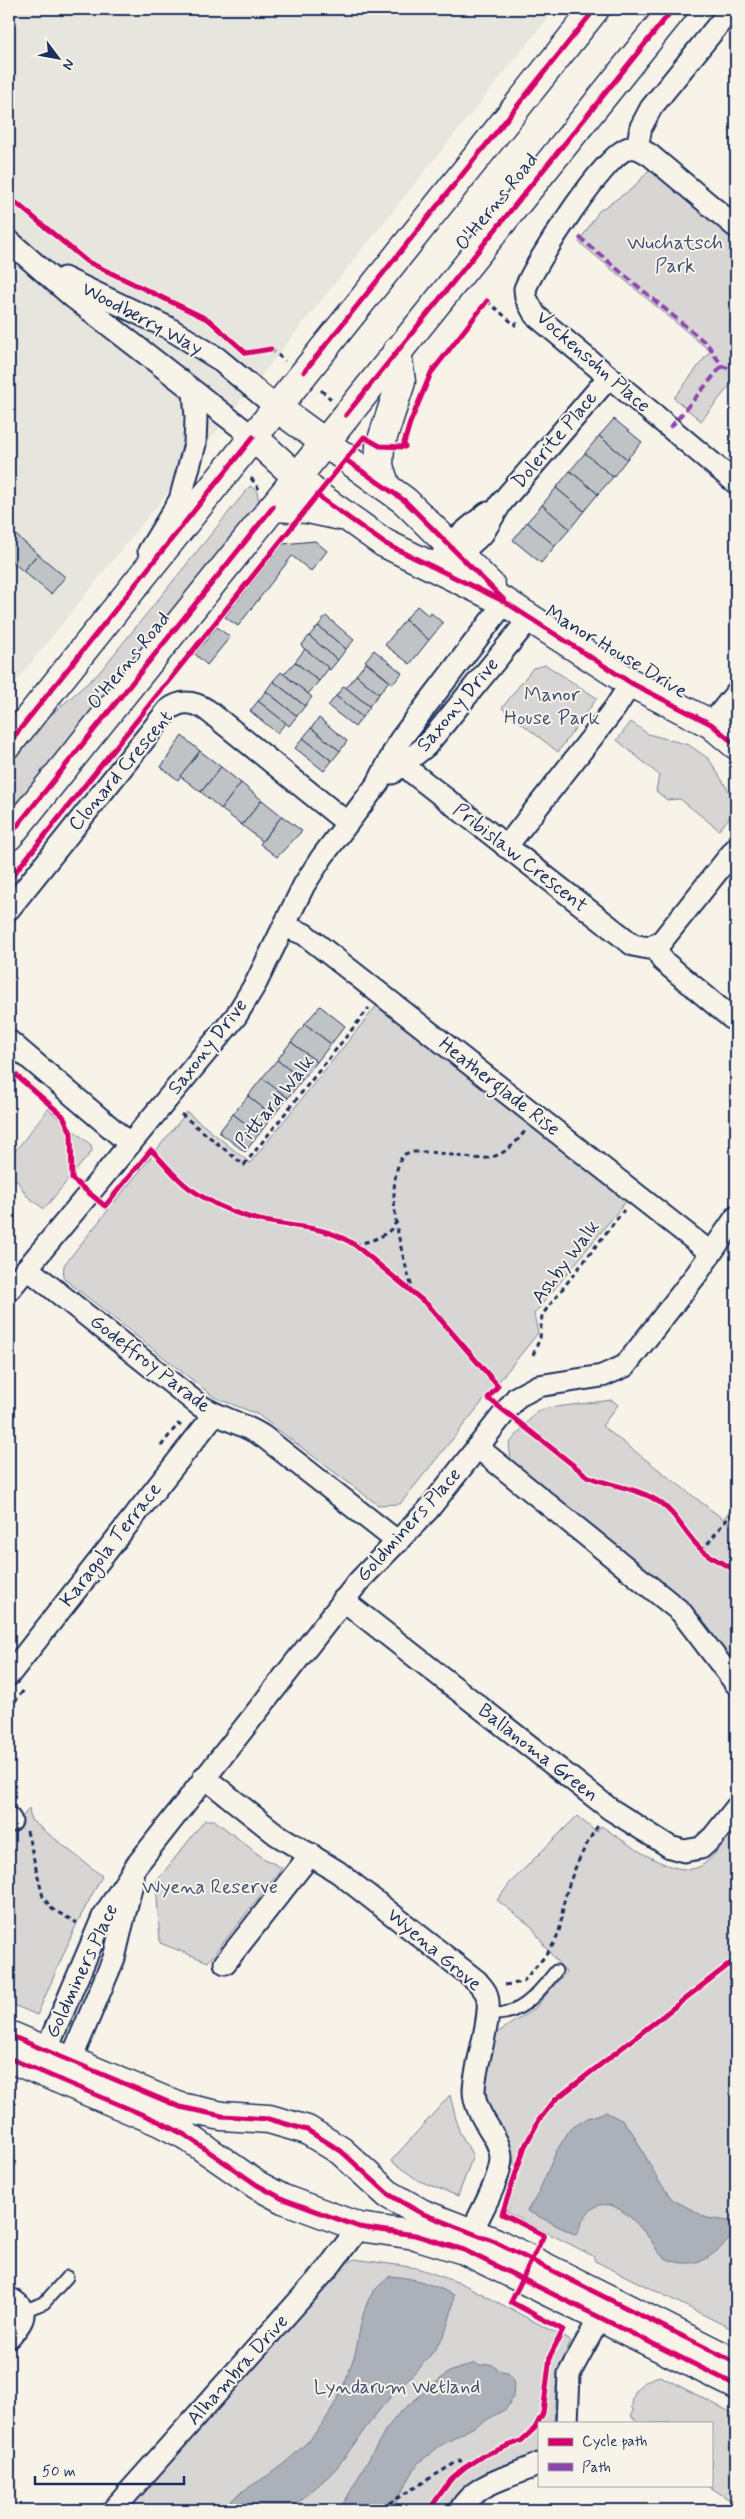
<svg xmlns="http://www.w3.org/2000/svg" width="745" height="2519" viewBox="0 0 745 2519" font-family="Mynerve,sans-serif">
<rect width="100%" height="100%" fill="#f7f3e8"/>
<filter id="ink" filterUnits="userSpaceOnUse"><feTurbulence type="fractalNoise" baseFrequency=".02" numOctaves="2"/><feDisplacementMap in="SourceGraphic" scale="10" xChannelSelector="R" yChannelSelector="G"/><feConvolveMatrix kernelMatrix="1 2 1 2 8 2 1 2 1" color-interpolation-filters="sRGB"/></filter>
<g filter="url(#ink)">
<path fill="#e6e5de" d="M9,9H555L9,690Z"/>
<g fill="#d7d6d4" stroke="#798299">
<path d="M651,168L736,238V378L701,421L674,398L710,351L579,242L599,211L633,188Z"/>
<path d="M250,486L257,491L260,510L9,828V766L45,720L98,674Z"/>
<path d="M546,665L597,698L558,752L502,708L533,668Z"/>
<path d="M631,722L648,734L689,745L709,759L735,801V811L719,830L680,799L667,800L656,791L659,775L617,740Z"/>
<path d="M378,1004L628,1199L534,1314L538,1333L400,1504L378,1505L257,1414L214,1397L63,1278L64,1265L187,1112L250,1163Z"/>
<path d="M48,1109L91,1145L92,1151L44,1209L27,1196L16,1179L9,1174V1159Z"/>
<path d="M612,1400L618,1405L602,1426L723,1519L734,1506L736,1507V1668L689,1605L511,1460L509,1444L537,1411L548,1408Z"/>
<path d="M29,1808L31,1820L102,1876L77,1923L37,2015L9,2003V1836Z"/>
<path d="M577,1816L596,1832L601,1826C624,1840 677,1884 704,1864C717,1854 726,1838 736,1825V2331L595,2261L593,2256L507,2212L517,2178L511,2147L488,2107L486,2092V2076L495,2034L534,2009L566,1972L546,1948L532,1927L497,1900L510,1883Z"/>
<path d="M205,1820H214L263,1858L282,1868L208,1962L160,1943L156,1882Z"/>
<path d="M450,2095L459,2131L473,2156L458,2196L419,2181L391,2161Z"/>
<path d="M355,2259L417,2268L463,2284L571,2341L557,2372L554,2423H539V2450L537,2452C500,2471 469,2468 446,2510H128L347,2263Z"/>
<path d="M660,2376L736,2415V2504L707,2485H711V2423H640L631,2416L634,2410L632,2409C632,2389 641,2381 660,2376Z"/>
</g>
<g fill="#acb0b9" stroke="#727c95">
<path d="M606,2112L623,2121L632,2132L660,2183L672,2199L707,2218L736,2222V2233C723,2244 714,2258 696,2262C685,2265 668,2262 660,2254C655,2249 653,2242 649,2238C638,2224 612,2193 592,2209C584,2215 580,2227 576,2235L527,2211L539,2191L557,2150L570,2129L588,2118Z"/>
<path d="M390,2276C415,2278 432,2284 454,2295C448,2351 422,2361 389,2399C370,2420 355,2444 338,2466C324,2483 305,2494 291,2510H223C236,2492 256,2484 274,2471C296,2455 320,2432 333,2407C342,2391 349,2372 355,2354C360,2334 361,2309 373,2292C378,2286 385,2281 390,2276Z"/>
<path d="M475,2363L480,2366C490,2362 494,2364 501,2372L508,2373L514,2380L513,2398L506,2409L440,2446L418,2463L391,2510H335L345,2501L386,2429L400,2412L449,2372Z"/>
</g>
<g fill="#c0c3c5" stroke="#1b2f5e">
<path d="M614,419L642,442L627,459L599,436Z"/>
<path d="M599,436L627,459L613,477L585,453Z"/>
<path d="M585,453L613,477L598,494L570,471Z"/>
<path d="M570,471L598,494L584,511L556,488Z"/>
<path d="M556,488L584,511L570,529L542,505Z"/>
<path d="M542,505L570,529L555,546L527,522Z"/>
<path d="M527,522L555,546L541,563L513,540Z"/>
<path d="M11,531L38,554L23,571L9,559Z"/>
<path d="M315,541L327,551L311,571L292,556L238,626L225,617L283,544Z"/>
<path d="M38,554L65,577L51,594L23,571Z"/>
<path d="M417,606L429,616L431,613L443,623L429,640L405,620Z"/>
<path d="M326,616L354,640L346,649L318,626Z"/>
<path d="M405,620L429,640L410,664L385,645Z"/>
<path d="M318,626L346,649L338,660L309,636Z"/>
<path d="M217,627L230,637L207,665L195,654Z"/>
<path d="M309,636L338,660L330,670L301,646Z"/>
<path d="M305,649L329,668L319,681L295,662Z"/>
<path d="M374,650L402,673L393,684L365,661Z"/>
<path d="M295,662L319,681L308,694L284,674Z"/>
<path d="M366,663L389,681L379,694L356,675Z"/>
<path d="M281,672L312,697L305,706L273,681Z"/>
<path d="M356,675L379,694L369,706L346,688Z"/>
<path d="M273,681L305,706L297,716L266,691Z"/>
<path d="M344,686L370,707L362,717L336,696Z"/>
<path d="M266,691L297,716L289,726L258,701Z"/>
<path d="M336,696L362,717L355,727L328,706Z"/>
<path d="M258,701L286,723L277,733L250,711Z"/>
<path d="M319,718L347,741L340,751L311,728Z"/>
<path d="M311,728L340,751L332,761L303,738Z"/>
<path d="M182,736L200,751L178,780L161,767Z"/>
<path d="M303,738L332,761L324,771L295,748Z"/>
<path d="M200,751L221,767L201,792L180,776Z"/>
<path d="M221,767L241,783L221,809L201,792Z"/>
<path d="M241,783L262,800L242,825L221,809Z"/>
<path d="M262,800L282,816L262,841L242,825Z"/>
<path d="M282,816L302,831L277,857L260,844Z"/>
<path d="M320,1006L345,1026L331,1044L305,1024Z"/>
<path d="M305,1024L331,1044L317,1062L291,1042Z"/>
<path d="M291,1042L317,1062L302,1080L277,1060Z"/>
<path d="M277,1060L302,1080L288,1098L262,1078Z"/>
<path d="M262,1078L288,1098L273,1116L248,1096Z"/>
<path d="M248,1096L273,1116L259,1134L233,1114Z"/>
<path d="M233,1114L259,1134L245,1152L219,1132Z"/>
</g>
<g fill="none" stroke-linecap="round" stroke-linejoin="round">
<defs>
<g id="lane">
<path d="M488,2013C519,2019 538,1993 556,1971"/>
<path d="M23,2311L44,2303L67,2277"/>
</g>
<g id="street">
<path d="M637,148L641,127L651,108L731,9"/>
<path d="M736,227L650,155C643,151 637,146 629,148C605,153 534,265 525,289L526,298L535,315L736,483"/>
<path d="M9,241L74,298L253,437"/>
<path d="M64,278L167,327L217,358L276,407"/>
<path d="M149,551L180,500L195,444L196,417L194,392"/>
<path d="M441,558L448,545L487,513"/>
<path d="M449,564L483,533L501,503L609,377"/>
<path d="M711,724L736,693"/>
<path d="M393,753L414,774L633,945L648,948L661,942L736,848"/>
<path d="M392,773L426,746L530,618"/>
<path d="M506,847L615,708L631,683"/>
<path d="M9,909L168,710C181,700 193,701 207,710L346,822"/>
<path d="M284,926L304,934L711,1253"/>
<path d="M655,946L663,961L735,1021"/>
<path d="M9,1041L130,1144"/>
<path d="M27,1268L199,1405C219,1418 243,1423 264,1437L398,1542"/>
<path d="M9,1290L236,1016L256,983L304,885L322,857L378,783L400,740L505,602"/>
<path d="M477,1447L681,1612L736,1684"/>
<path d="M343,1600L610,1809L670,1847L684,1851L701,1848L713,1837L736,1808"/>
<path d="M9,1675L214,1415"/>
<path d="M204,1777L276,1834L338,1872L477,1981C480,1985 484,1989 486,1993C495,2012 474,2066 474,2091C475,2118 500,2135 501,2157C501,2178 481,2212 472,2231"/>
<path d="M9,1818L11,1821"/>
<path d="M225,1963L311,1854"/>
<path d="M46,2051L103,1917L136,1866L359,1581L428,1510L517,1397L538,1386L602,1376L625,1366L696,1275L736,1217"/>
<path d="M70,2062L114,1958L133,1879"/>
<path d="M9,2298C32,2310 23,2322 9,2337"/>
<path d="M567,2423L569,2374L600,2317"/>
<path d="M113,2510L328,2268L359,2227"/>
<path d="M460,2510C475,2482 513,2477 539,2464"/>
</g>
<g id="secondary">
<path d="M276,407L405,501L491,586"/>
<path d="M253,437L318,496L384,543L505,602L631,683L711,724L736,745"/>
<path d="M386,487L379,466L380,446L401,382L397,351"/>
<path d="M273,507L308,509L341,516"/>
<path d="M9,2035L180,2107L222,2116L269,2119L307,2130L341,2151L388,2194L421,2213L495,2242L736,2363"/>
<path d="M9,2058L160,2122L185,2135L257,2185L283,2199L359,2227L415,2235L464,2250L736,2385"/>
</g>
<g id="primary">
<path d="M9,743L595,9"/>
<path d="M9,836L673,9"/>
</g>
</defs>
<use href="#lane" stroke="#1b2f5e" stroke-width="15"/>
<use href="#street" stroke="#1b2f5e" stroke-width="25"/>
<use href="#secondary" stroke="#1b2f5e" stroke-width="31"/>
<use href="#primary" stroke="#1b2f5e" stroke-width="31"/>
<g stroke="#1b2f5e" stroke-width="3" stroke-dasharray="5 4" stroke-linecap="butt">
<path d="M487,301L515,325L517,322"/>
<path d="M271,349L285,361"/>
<path d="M321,390L331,399"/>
<path d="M251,478L259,489"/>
<path d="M181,1114L244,1165L369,1008"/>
<path d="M355,1245C372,1240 387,1238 396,1222"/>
<path d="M414,1294C403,1259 382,1189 403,1155C410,1151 418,1152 426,1152C471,1154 493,1174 525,1131"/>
<path d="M533,1355L540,1338L542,1315L624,1210"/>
<path d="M161,1446L178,1424L181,1426"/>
<path d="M702,1551L736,1507"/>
<path d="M9,1709L24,1690"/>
<path d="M27,1831L43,1897L52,1909L77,1923"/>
<path d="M505,1985L523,1982C534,1968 549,1954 556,1939C563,1925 561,1909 566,1894C573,1870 585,1845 599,1824"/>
<path d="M383,2510L386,2505L460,2460L464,2468"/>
</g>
<use href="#lane" stroke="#f7f3e8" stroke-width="11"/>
<use href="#street" stroke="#f7f3e8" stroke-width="21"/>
<use href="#secondary" stroke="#f7f3e8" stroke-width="28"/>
<use href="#primary" stroke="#f7f3e8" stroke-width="28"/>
<g stroke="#8e44ad" stroke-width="4" stroke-dasharray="8 4" stroke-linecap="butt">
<path d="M579,237L708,345L722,366L736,371"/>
<path d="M670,428L722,366"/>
</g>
<defs>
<g id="cycleway">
<path d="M9,197L86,261L209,320L246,353L271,349"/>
<path d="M304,372L595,9"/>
<path d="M346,415L673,9"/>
<path d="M346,460L405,501L504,600"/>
<path d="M318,496L384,543L505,602L631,683L711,724L736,745"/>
<path d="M9,743L253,437"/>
<path d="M9,836L273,507"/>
<path d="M9,880L364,437L380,446L405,447L404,443L410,423L431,373L487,301"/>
<path d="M9,1069L63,1116L71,1133L72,1179L105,1206L151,1150C164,1162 175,1178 189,1188C206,1200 228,1211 248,1217C286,1229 320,1222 355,1245L428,1305L498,1386L488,1398L587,1476C609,1486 635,1487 656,1500C677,1512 685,1536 703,1551C713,1559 725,1565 736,1570"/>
<path d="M9,2035L180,2107L222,2116L269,2119L307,2130L341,2151L388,2194L421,2213L495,2242L736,2363"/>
<path d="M9,2058L160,2122L185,2135L257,2185L283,2199L359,2227L415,2235L464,2250L736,2385"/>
<path d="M429,2510L451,2479L464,2468L484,2455L521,2441L535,2428L543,2413L550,2356L563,2330L511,2302L544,2235L502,2214L525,2146L539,2120L555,2100L736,1959"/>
</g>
</defs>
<use href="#cycleway" stroke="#f7f3e8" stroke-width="8"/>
<use href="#cycleway" stroke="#d6006c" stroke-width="5"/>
</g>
</g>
<g text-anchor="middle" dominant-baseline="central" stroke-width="4" stroke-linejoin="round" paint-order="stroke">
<g font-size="20" fill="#1b2f5e" stroke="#f7f3e8">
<text transform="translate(497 202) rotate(-51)">O'Herns Road</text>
<text transform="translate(142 319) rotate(28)">Woodberry Way</text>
<text transform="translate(593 362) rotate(41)">Vockensohn Place</text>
<text transform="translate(555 440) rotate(-50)">Dolerite Place</text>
<text transform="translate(616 652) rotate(31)">Manor House Drive</text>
<text transform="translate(129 661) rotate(-51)">O'Herns Road</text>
<text transform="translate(458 705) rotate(-50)">Saxony Drive</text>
<text transform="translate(121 771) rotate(-50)">Clonard Crescent</text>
<text transform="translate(520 858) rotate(38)">Pribislaw Crescent</text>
<text transform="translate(208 1047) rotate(-52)">Saxony Drive</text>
<text transform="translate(499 1087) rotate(38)">Heatherglade Rise</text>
<text transform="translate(275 1102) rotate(-51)">Pittard Walk</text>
<text transform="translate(566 1262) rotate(-53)">Ashby Walk</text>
<text transform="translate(150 1364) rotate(38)">Godeffroy Parade</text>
<text transform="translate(409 1525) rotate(-48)">Goldminers Place</text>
<text transform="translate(111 1545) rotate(-52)">Karagola Terrace</text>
<text transform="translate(538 1753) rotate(38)">Ballanoma Green</text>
<text transform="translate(434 1950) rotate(40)">Wyena Grove</text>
<text transform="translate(82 1971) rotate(-65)">Goldminers Place</text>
<text transform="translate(238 2370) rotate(-48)">Alhambra Drive</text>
</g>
<g font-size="20" fill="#415076" stroke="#f7f3e8">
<text x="675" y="243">Wuchatsch<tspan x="675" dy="23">Park</tspan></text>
<text x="552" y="695">Manor<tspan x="552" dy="23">House Park</tspan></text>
<text x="210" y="1887">Wyena Reserve</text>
<text x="397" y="2387">Lyndarum Wetland</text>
</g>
</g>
<rect width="745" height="2519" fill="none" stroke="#f7f3e8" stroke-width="30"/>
<rect x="15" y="15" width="715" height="2489" fill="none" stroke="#1b2f5e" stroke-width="2" filter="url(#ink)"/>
<rect x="538" y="2422" width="175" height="65" fill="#f7f3e8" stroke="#9fa5b1"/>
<rect x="548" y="2438" width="25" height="8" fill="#d6006c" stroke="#9fa5b1"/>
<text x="582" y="2446" font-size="15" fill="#1b2f5e">Cycle path</text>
<rect x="548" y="2463" width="25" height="8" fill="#8e44ad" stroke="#9fa5b1"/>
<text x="582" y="2472" font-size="15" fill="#1b2f5e">Path</text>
<g transform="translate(58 58) rotate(122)" stroke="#f7f3e8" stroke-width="4" paint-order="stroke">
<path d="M0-4L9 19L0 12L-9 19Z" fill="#1b2f5e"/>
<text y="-8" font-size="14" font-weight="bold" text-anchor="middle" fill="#1b2f5e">N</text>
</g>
<path d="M35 2476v8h149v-8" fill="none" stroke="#1b2f5e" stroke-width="2.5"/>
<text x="42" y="2476" font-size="15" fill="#1b2f5e" stroke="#f7f3e8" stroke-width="4" paint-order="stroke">50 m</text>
</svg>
